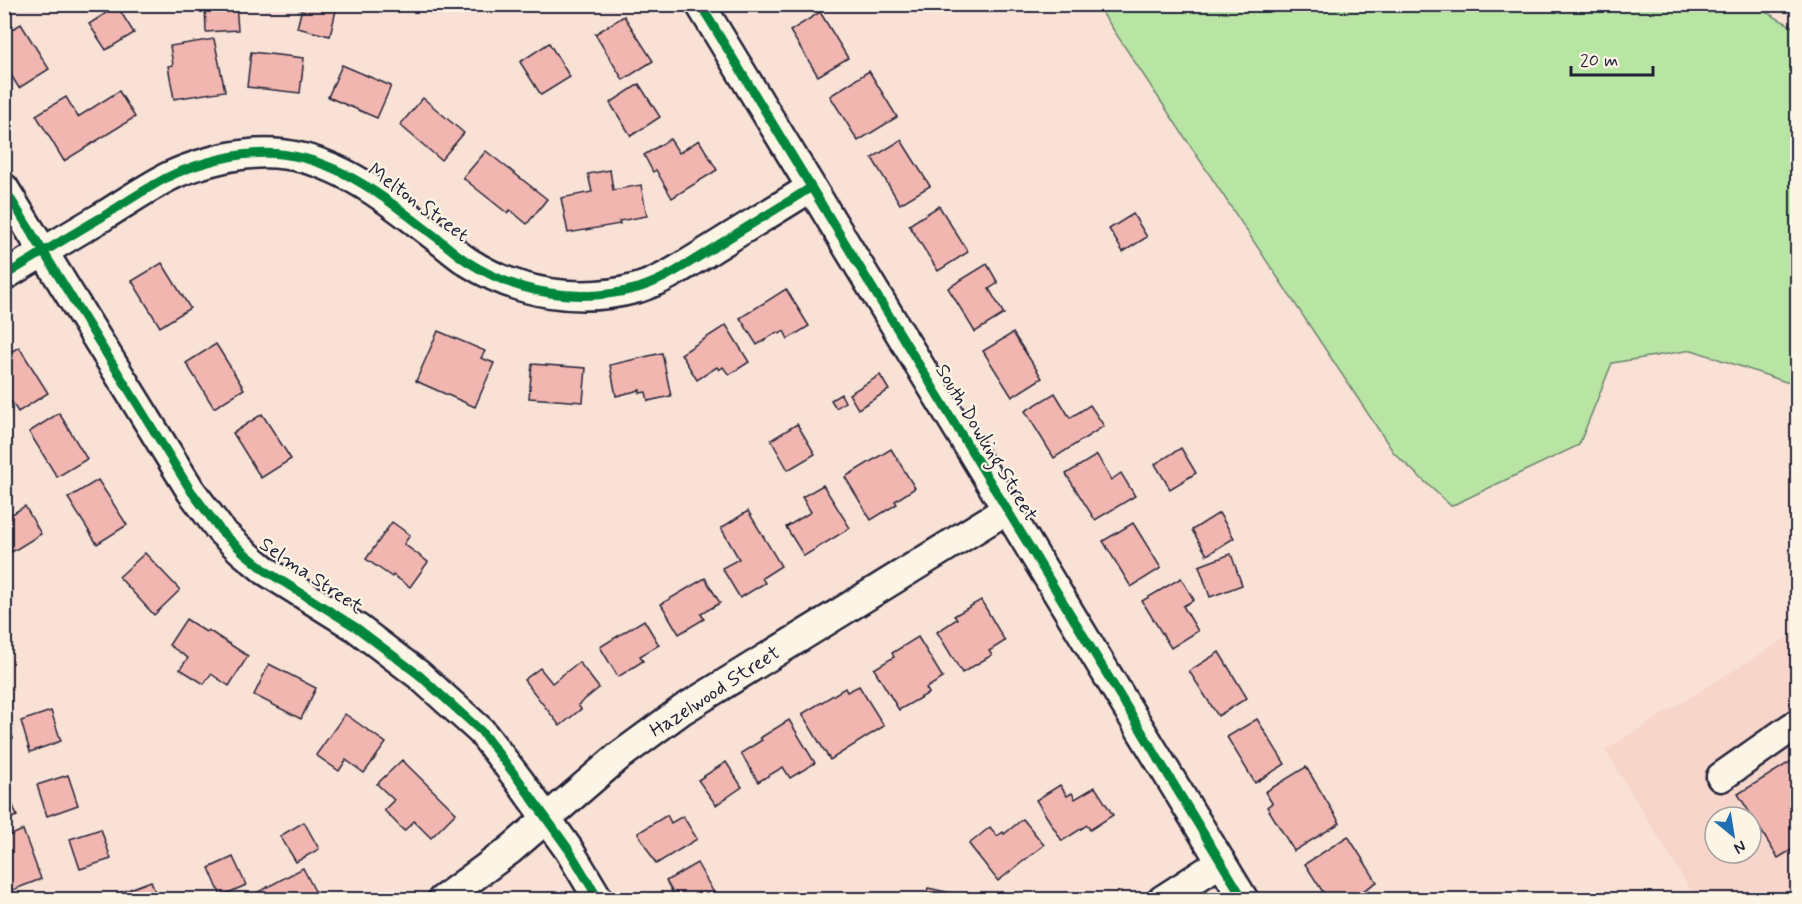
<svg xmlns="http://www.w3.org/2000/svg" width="1802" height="904" viewBox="0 0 1802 904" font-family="Mynerve,sans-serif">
<rect width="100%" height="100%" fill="#f9e2d5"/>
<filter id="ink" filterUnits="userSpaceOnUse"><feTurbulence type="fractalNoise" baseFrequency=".0167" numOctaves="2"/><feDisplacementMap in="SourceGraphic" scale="12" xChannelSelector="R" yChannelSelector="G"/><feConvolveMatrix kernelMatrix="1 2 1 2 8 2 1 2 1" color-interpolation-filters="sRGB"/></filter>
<g filter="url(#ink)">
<path fill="#f7d5ca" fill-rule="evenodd" d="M1797,631V899H1696L1605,750ZM1715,817H1751V853H1715Z"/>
<path fill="#b8e5a4" stroke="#6d8470" stroke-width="1.5" d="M1097,5H1753L1797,29V382H1786L1692,350L1612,363L1579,445L1451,506L1394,453Z"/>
<g fill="#f1b6af" stroke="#22223b" stroke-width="1.5">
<path d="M205,4H236L238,30L206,32Z"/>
<path d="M303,4L337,6L330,36L297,28Z"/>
<path d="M117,6L134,33L106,50L89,24Z"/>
<path d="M820,12L848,58L818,76L790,31Z"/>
<path d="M624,16L653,61L623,80L595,34Z"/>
<path d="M21,24L49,69L19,88L4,64V34Z"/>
<path d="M214,39L225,91L174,99L168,66L173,65L170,46Z"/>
<path d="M549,43L570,77L541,95L520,62Z"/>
<path d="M251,52L304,58L300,93L247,87Z"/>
<path d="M342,65L391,86L377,118L328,97Z"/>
<path d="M869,71L897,117L858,141L830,96Z"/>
<path d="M639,84L660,117L631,136L610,103Z"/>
<path d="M119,91L135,117L64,161L36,115L66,97L78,117Z"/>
<path d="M423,98L464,133L441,160L400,125Z"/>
<path d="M670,139L679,153L699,140L717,170L672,198L656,170L653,172L644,155Z"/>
<path d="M901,140L930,186L900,204L872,158Z"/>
<path d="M486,151L547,199L527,224L510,210L507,213L463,178Z"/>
<path d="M610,170L613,190L641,185L647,216L619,221L620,224L568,233L561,198L592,192L588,174Z"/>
<path d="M939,206L968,252L938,271L909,225Z"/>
<path d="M1133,214L1147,237L1123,252L1109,229Z"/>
<path d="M162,263L190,308L160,327L132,281Z"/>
<path d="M987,264L998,283L989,289L1004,314L975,332L948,288Z"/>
<path d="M786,289L809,326L788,339L784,331L779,334L777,332L757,345L740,318Z"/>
<path d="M726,325L749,362L729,375L723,367L719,370L717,367L697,380L681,354Z"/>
<path d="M438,331L485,351L481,358L494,363L475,407L416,381Z"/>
<path d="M1013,333L1042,378L1012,397L983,351Z"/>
<path d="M216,344L244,389L214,408L186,363Z"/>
<path d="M19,347L48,393L18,412L4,390V356Z"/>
<path d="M662,353L671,396L648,401L646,392L640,393V390L616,396L610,365Z"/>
<path d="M532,364L586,368L583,402L529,398Z"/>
<path d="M880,375L889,390L858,409L849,394Z"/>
<path d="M1055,393L1070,418L1090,405L1104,426L1054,458L1025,411Z"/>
<path d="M841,394L845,402L836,408L831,400Z"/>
<path d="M59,413L87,459L57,477L29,432Z"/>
<path d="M262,414L291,459L261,478L233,433Z"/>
<path d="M797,424L815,454L788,470L771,440Z"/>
<path d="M1181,448L1196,473L1170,489L1155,464Z"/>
<path d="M891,449L915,488L895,501L897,504L871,520L845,477Z"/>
<path d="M1097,455L1111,480L1121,473L1135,496L1095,520L1066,474Z"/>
<path d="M98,480L127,525L97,544L68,498Z"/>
<path d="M823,485L850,528L804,556L786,527L811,512L802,497Z"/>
<path d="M25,506L41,534L12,552L4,540V519Z"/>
<path d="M748,511L781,566L762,578L765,583L740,598L722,568L739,559L721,528Z"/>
<path d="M1219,513L1234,538L1207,555L1192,530Z"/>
<path d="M392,522L410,535L404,544L428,562L410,587L393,575L392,577L366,559Z"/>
<path d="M1133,523L1161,568L1131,587L1103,541Z"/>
<path d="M145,553L180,590L154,615L119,577Z"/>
<path d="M1231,554L1242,585L1210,597L1199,566Z"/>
<path d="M705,578L720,603L701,614L704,619L679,634L661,604Z"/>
<path d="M1181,578L1194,600L1183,606L1198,631L1171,648L1142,601Z"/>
<path d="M981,600L1005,641L989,651L992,655L962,673L937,632L957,619L954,616Z"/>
<path d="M186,619L206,632L208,630L248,656L229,686L211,674L204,684L180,669L188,658L169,645Z"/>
<path d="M644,620L659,645L640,656L643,661L618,677L600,647Z"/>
<path d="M918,637L943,678L926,688L929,693L899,710L874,669L894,657L892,653Z"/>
<path d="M1219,652L1247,698L1218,716L1189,671Z"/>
<path d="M579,662L599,688L578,705L581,709L560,726L524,680L540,668L552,683Z"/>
<path d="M269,664L316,688L301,719L254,695Z"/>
<path d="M859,686L884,726L830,760L802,714L845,688L847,692Z"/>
<path d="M51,711L61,741L30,752L21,721Z"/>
<path d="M345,714L386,743L364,773L346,760L339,771L316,755Z"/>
<path d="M4,717L13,738L4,742Z"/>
<path d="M1257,719L1285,764L1255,783L1227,737Z"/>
<path d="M789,720L815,763L790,778L783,767L758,782L741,753L762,740L760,738Z"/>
<path d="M1798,757V846L1778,858L1738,794Z"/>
<path d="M402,760L456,813L431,838L414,821L404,831L384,810L394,800L377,784Z"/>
<path d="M726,762L742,787L716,805L698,780Z"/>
<path d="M1306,767L1340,823L1294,851L1267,807L1272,803L1265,792Z"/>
<path d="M68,775L78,805L47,816L37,785Z"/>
<path d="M4,782L17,816L4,821Z"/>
<path d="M1060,785L1067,796L1072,793L1075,799L1095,787L1113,815L1090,830L1087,825L1062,841L1036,800Z"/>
<path d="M667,815L671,823L683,816L697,839L656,864L638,833Z"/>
<path d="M1023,819L1044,845L998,881L969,844L990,827L997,836L1003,832L1004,834Z"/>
<path d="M304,822L319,849L296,862L280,836Z"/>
<path d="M101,829L111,859L80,869L70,839Z"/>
<path d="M23,830L41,879L10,891L4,876V838Z"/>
<path d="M1348,836L1377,882L1349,900H1328L1305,864Z"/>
<path d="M233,857L246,885L221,896L209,868Z"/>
<path d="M697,863L718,900H677L666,881Z"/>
<path d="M303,868L319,899L262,900L258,892Z"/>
<path d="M151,881L158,900H125L122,892Z"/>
<path d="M928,888L983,900H925Z"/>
</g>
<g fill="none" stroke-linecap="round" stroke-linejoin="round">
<defs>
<g id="minor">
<path d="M700,4L1244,900"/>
<path d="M4,188L191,491L221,531L243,552L266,571L357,628L419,675L481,731L518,779L569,850L599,900"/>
<path d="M4,276C37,256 69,236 102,217C123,204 145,189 168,177C190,166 225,156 250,154C324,146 381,195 436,237C446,245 457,255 468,262C518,294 580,304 638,288C664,280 687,264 710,250C743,229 777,209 810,188"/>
<path d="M1721,777L1798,723"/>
<path d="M442,900L510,850L618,757L682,710L1006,510"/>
<path d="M1162,900L1221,862"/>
</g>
</defs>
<use href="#minor" stroke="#22223b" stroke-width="33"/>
<use href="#minor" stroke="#fcf5e5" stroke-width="28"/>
<defs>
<g id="cycleway">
<path d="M700,4L1244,900"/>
<path d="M4,188L191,491L221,531L243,552L266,571L357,628L419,675L481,731L518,779L569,850L599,900"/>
<path d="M4,276C37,256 69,236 102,217C123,204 145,189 168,177C190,166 225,156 250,154C324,146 381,195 436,237C446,245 457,255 468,262C518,294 580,304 638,288C664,280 687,264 710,250C743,229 777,209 810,188"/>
</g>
</defs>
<use href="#cycleway" stroke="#fcf5e5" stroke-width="13"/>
<use href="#cycleway" stroke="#00873e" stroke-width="9"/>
</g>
</g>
<g text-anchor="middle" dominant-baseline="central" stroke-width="4.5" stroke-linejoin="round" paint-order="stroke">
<g font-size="20" fill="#22223b" stroke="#fcf5e5">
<text transform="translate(418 203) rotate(36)">Melton Street</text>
<text transform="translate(986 443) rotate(59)">South Dowling Street</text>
<text transform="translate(311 576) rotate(34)">Selma Street</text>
<text transform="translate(715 692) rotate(-33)">Hazelwood Street</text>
</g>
</g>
<rect width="1802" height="904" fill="none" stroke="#fcf5e5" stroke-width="24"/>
<rect x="12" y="12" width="1778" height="880" fill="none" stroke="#22223b" stroke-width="2" filter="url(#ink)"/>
<g transform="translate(1733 835) rotate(150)"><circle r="28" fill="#fcf5e5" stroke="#a5a1a1" stroke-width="1.5"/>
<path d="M0-4.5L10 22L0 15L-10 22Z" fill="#1f6fb2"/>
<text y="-9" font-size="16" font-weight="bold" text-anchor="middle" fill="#22223b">N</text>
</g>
<path d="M1571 66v9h82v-9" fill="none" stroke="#22223b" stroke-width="3"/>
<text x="1580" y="66" font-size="18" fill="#22223b" stroke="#fcf5e5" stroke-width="4.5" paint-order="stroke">20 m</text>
</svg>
